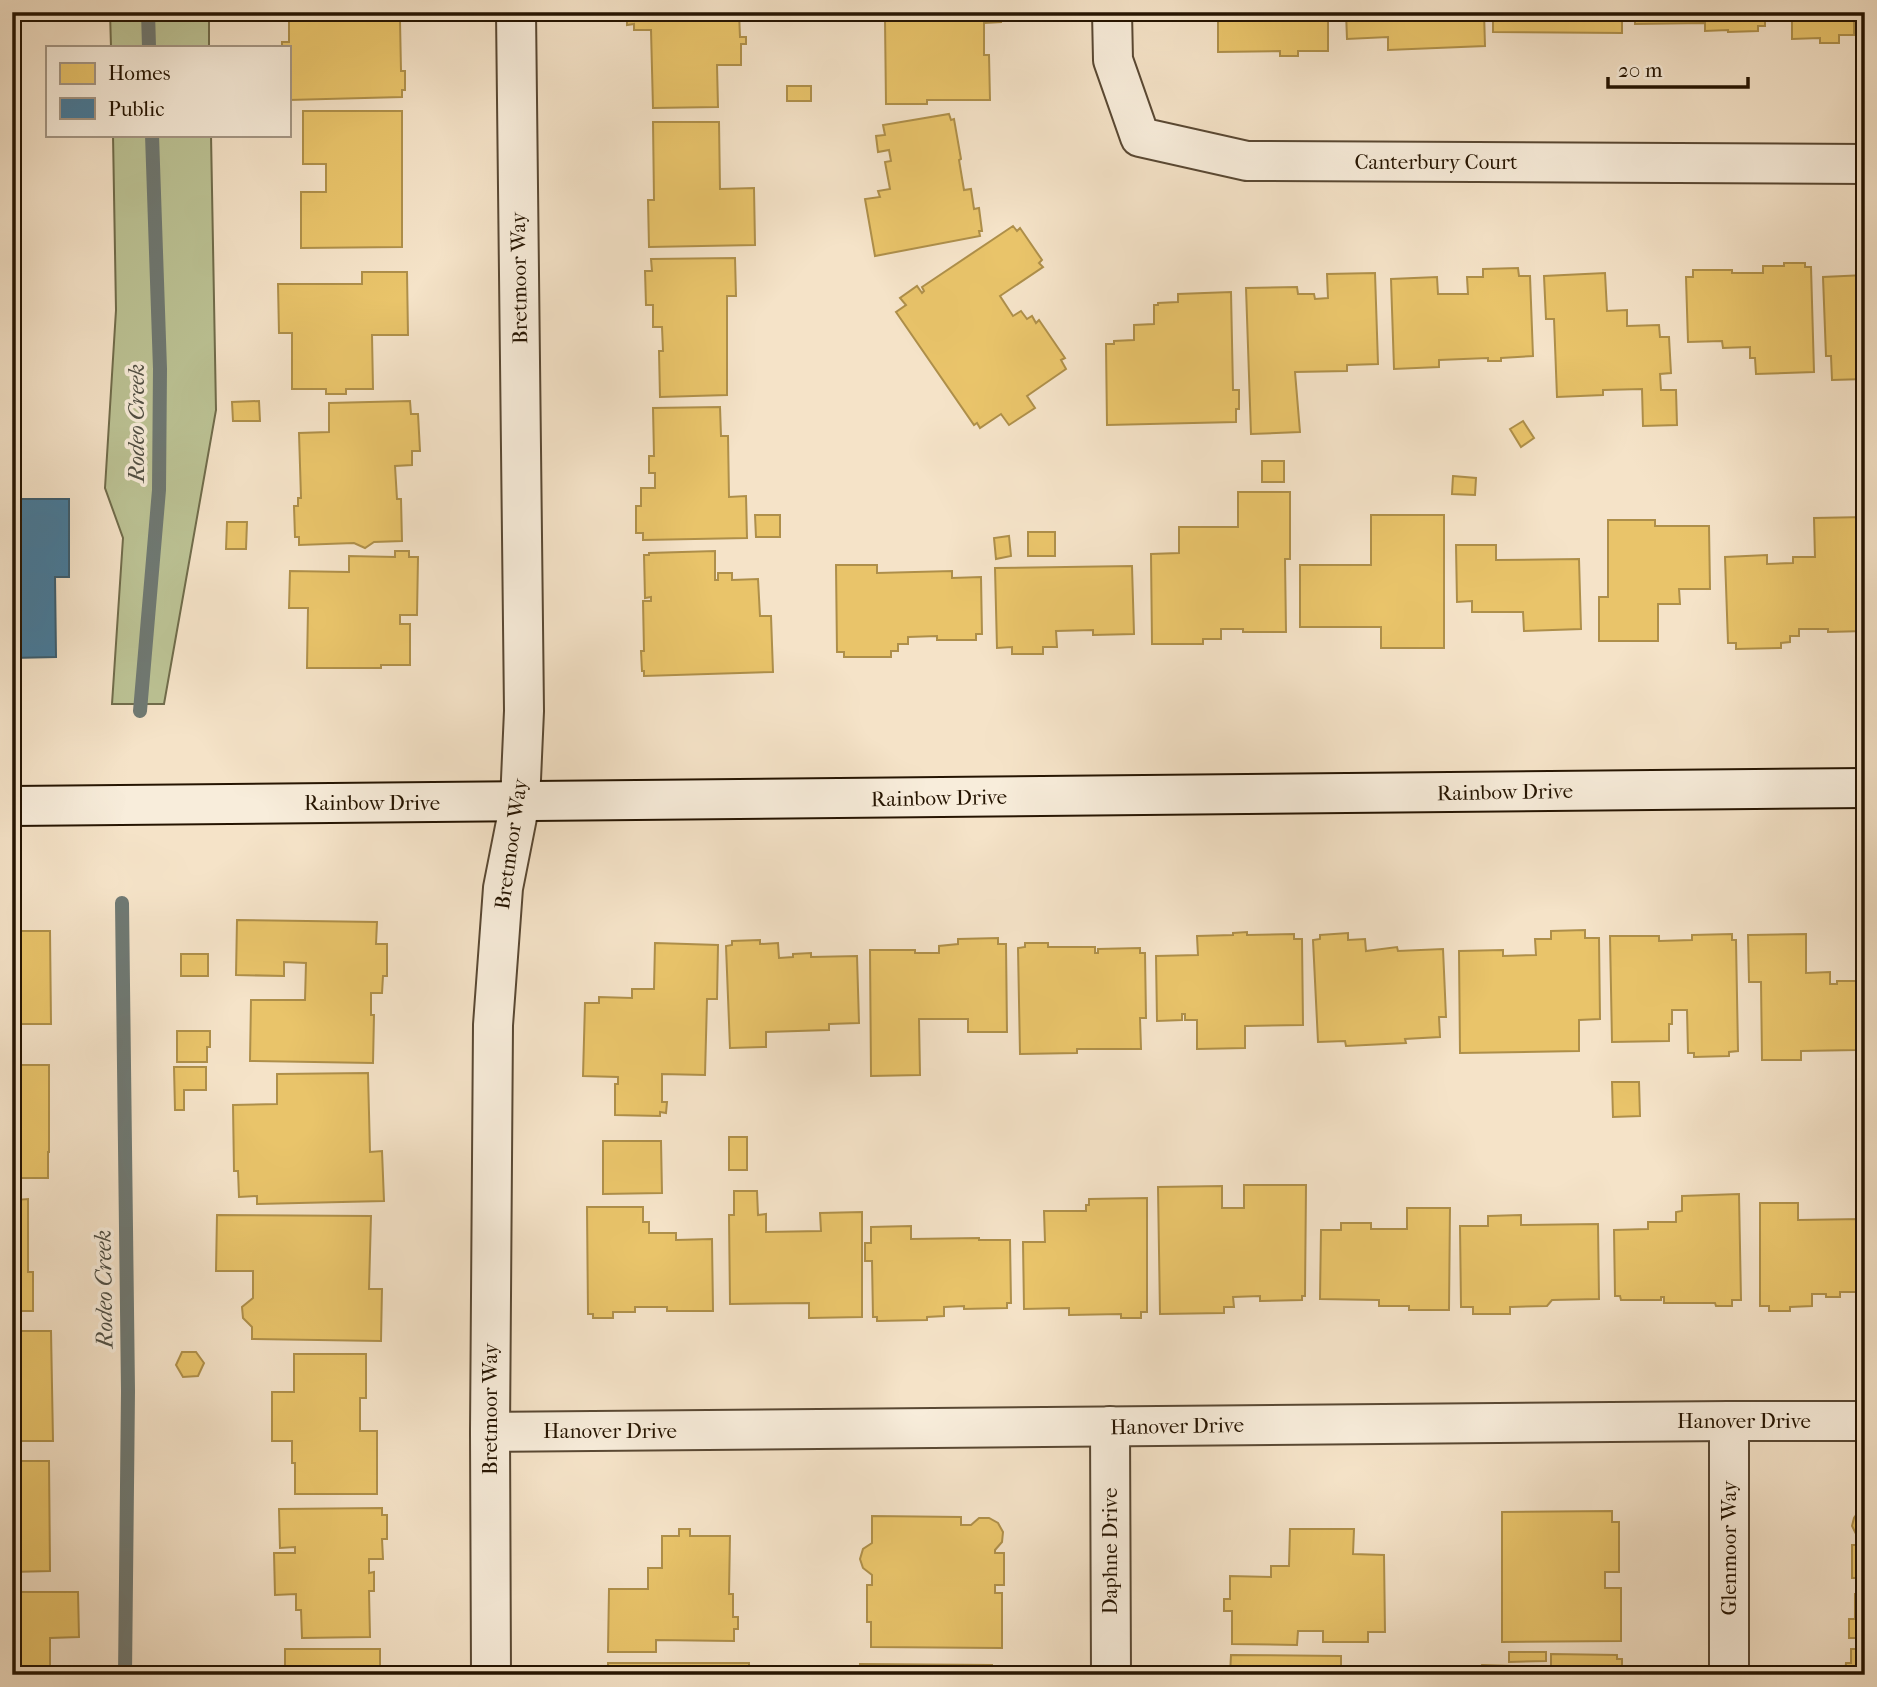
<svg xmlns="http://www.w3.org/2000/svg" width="1877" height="1687" viewBox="0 0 1877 1687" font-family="'IM FELL French Canon',serif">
<rect width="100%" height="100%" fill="#f5e3c8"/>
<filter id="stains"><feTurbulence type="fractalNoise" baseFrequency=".00286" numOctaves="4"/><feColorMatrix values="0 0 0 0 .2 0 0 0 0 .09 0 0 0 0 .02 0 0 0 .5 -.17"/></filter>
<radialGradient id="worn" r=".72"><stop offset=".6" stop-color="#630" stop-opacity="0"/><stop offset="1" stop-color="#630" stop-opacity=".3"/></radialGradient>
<g fill="#bcc395" stroke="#706c4b" stroke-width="2">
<path d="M110,12H209V47H111Z"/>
<path d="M113,135H211L216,410L164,704H112L123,538L105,488L116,310Z"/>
</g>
<g fill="#e9c46a" stroke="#ae8f4a" stroke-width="2">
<path d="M289,12H396V21H400L401,71H405V90H402V97L289,100V47H282V42H289Z"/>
<path d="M627,12H739L740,37H746V44H741V65H717L718,107L653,108L651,30H634V24L627,25Z"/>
<path d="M892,12H1006L1001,13V22L984,23V55H989L990,100H927V104H886L885,20L892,19Z"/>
<path d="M1218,12H1328V51H1298V56H1280V51L1218,52Z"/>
<path d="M1346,12H1484L1485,46L1388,50V37L1347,39Z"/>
<path d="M1493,12H1622V33L1493,32Z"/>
<path d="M1635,12H1765V26H1758V31L1728,32V30L1705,31V23L1635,24Z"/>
<path d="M1792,12H1854V35H1839V43H1820V38L1792,39Z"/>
<rect x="787" y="86" width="24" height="15"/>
<path d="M303,111H402V247L301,248V192H326V164H303Z"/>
<path d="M949,114L951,120L954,119L961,159L959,160L964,190L971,189L974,209L979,208L982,231H979L980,236L875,256L865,199L880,197L878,191L890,189L885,162L891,161L889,150L878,152L876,136L885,135L883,125Z"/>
<path d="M653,122H719L720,189L754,188L755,245L649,247L648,200H654Z"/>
<path d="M1013,226L1017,231L1020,228L1042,260L1039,263L1043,267L1000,296L1013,316L1021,311L1027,319L1032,316L1036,323L1039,320L1065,358L1061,360L1066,369L1027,396L1035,408L1009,425L1001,414L980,428L977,423L974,425L896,312L906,305L900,298L917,286L922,293L924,291L922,287Z"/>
<path d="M735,258L736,296H727V395L660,397L659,351H663L662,327H653V305H646L645,271H652L651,259Z"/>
<path d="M1784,263H1805V267H1811L1814,372L1756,374L1755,358H1750V347L1723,348L1722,341L1688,342L1686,277H1693V270H1732V273H1763V266H1784Z"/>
<path d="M1518,268L1519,276H1530L1533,356L1501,358V361H1488V358L1439,360V367L1394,369L1391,279L1437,277L1438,294H1468L1467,277H1483V269Z"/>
<path d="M362,272H407L408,335H372L373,389H346V394H326V389H292V333H279L278,284H362Z"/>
<path d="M1375,273L1378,364L1347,365V371L1295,372L1300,432L1251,434L1246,288L1297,287L1298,294H1314L1315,299L1328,298L1327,274Z"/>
<path d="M1605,273L1607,311L1627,310V326L1659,325L1660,337H1669L1671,373L1660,374L1661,390H1676L1677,425L1643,426L1642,389L1603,390V395L1557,397L1554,319H1546L1544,276Z"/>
<path d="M1865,275V379L1832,380L1831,356H1826L1823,277Z"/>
<path d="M1231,292L1233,390H1239V409H1236V422L1107,425L1106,344H1114V341L1134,340V325L1154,324V305H1158V303L1178,302V294Z"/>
<path d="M259,401L260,421H233L232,402Z"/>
<path d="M410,401L411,414H418L420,451H412V465L395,466L397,499H401L402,541L374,542L365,548L354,543L299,545V537H295L294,506H298V498H301L299,433L329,432V403Z"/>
<path d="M720,407L721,436H728L729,497L746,496L747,538L643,540V533H636V506H641V488H655V473H649V456H654L653,408Z"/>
<path d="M1523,421L1534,438L1521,447L1510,429Z"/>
<rect x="1262" y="461" width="22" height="21"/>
<path d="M1453,476L1476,478L1475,495L1452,494Z"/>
<path d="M1238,492H1290V559H1285L1286,632H1243V629H1221V639H1203V644H1152L1151,554L1179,553V527H1238Z"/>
<path d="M755,515H780V537H756Z"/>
<path d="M1371,515H1444V648H1381V627H1300V565H1371Z"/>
<path d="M1865,517V631L1828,632V629H1799V636H1790V642L1781,643V648L1736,649V643H1728L1725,557L1767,555V564L1793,563V557H1815L1814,518Z"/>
<path d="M1608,520H1655V526H1709L1710,589H1679L1680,604H1658V641H1599V597H1608Z"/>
<path d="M227,522H247L246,549H226Z"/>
<rect x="1028" y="532" width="27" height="24"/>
<path d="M1009,536L1011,556L996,559L994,538Z"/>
<path d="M1456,545H1496V560L1579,559L1581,629L1524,631L1523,612H1472V601L1457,602Z"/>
<path d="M395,551H409V557H418L417,615H400V624H410V665H381V668H307L308,608H289L290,571L349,572V556L395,557Z"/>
<path d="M715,551V580H718V573H732V580L758,579L760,616H771L773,672L644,676V671H642L641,651H644L643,601H651V597L645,598L644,555H649V553Z"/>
<path d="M836,565H877V573L952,571V578L981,577L982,634H976V640H937V636L908,637V644H898V651H891V657H844V652H837Z"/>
<path d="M1132,566L1134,634L1093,635V630L1056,631L1057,647H1043V654H1012V647L997,648L995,568Z"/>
<path d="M237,920L377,922L376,944H387V976H383L382,993H371V1015H374L373,1063L250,1061L251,1000H305L306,963L284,962V976L236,975Z"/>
<path d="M1585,930V938H1599L1600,1019L1579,1020V1051L1460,1053L1459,951L1503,950V956L1536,955L1535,939H1551V931Z"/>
<path d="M12,931H50L51,1024H12Z"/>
<path d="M1247,932V935L1294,934V939H1302L1303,1025L1245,1026V1048L1197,1049V1020H1185V1014H1182V1020L1157,1021L1156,956L1198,955L1197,936L1233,935V933Z"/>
<path d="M1348,933V940L1365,939L1366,951L1397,947L1398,951L1443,949L1446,1017H1439L1440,1037L1405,1039L1406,1043L1346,1046L1345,1041L1318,1042L1313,940L1320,939V935Z"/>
<path d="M1732,934V940H1736L1738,1051L1729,1052V1056L1694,1057V1053H1688L1687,1010H1672V1024H1669V1041L1612,1042L1610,936H1659V941L1692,940V935Z"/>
<path d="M1806,934V973L1830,972V984H1837V981H1863V1014H1856V1050L1801,1051V1060H1762L1761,982H1749L1748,935Z"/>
<path d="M998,938V944H1006L1007,1032H968V1019H919L920,1075L871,1076L870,950H915V953H939V946L958,944V939Z"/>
<path d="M760,940V944L778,943L779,958L793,957V954L811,953V957L857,956L859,1023L829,1024V1030L766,1032V1047L730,1048L726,946L732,945V941Z"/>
<path d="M655,943L718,945L717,999H707L705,1075L662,1074V1102H667L666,1113L660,1112V1116L615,1115V1084H618V1077L583,1076L585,1003H599V997L632,998V989H654Z"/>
<path d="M1025,943H1048V947H1095V953H1098V949L1140,948V953H1145L1146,1018H1140L1141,1049H1077V1053L1020,1054L1018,948L1025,947Z"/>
<rect x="181" y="954" width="27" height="22"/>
<path d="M177,1031H210V1047H207V1062H177Z"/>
<path d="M12,1065H49V1152H48V1178H12Z"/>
<path d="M174,1067H206V1090H184V1110H175Z"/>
<path d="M368,1073L370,1152L382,1151L384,1201L257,1204V1196L239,1197L238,1171H234L233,1105L277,1104V1074Z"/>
<path d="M1612,1082H1639L1640,1116L1613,1117Z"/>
<rect x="729" y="1137" width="18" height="33"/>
<path d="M603,1141H661L662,1193L603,1194Z"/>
<path d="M1244,1185H1306L1305,1296H1302V1300L1260,1301V1296L1233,1297L1234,1307H1224V1313L1160,1314L1158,1187L1222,1186V1208H1244Z"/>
<path d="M734,1191H757L758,1215L766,1214V1232L821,1231L820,1213L862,1212V1317L809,1318V1303L730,1304L729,1215H734Z"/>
<path d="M1739,1194L1741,1300H1732V1306H1716L1715,1303H1664V1297H1661V1300H1621L1620,1296H1615L1614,1230L1648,1229V1222H1676V1212L1682,1211V1196Z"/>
<path d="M12,1196H16V1200L28,1199V1272H33V1311H12Z"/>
<path d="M1147,1198V1312H1141V1318H1121V1314L1069,1315V1308L1024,1309L1023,1242H1045L1044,1211H1086V1205H1089V1199Z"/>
<path d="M1760,1203H1798V1220L1861,1219V1225H1865V1292H1840V1297H1826V1294H1812V1306L1790,1307V1311H1769V1306H1760Z"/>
<path d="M587,1207H643V1222H649V1233H676V1240L712,1239L713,1311H667V1307H635V1312H613V1318H593V1314H588Z"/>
<path d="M1407,1208H1450L1449,1310H1409V1306H1379V1300L1320,1299L1321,1230H1341V1223H1371V1229H1407Z"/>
<path d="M217,1215L371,1216L369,1289H382L381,1341L252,1339V1327L243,1318L242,1307L253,1298V1271H216Z"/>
<path d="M1521,1215V1225L1598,1224L1599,1299L1552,1300L1547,1306L1510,1307V1314H1473V1307H1461L1460,1226H1488V1216Z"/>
<path d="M911,1226V1239L979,1238V1240H1010L1011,1303H1007V1308L964,1309V1306L944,1307V1316L927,1317V1320L877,1321V1317H873L872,1261H865V1243H871V1227Z"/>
<path d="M12,1331H51L53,1441H12Z"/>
<path d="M182,1352H196L204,1363L198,1376L183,1377L176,1365Z"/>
<path d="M294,1354H366V1398H360V1431H377V1494H295V1463H292V1441H272V1392H294Z"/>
<path d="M12,1461H49L50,1571L12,1572Z"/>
<path d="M382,1508V1515H387V1539H382L383,1559H369V1573L374,1572V1591H369L370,1637L302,1638L301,1610H296V1594L275,1595L274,1553H295V1547L280,1548L279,1509Z"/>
<path d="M1865,1508V1638H1849V1619H1855V1594H1862V1578H1852V1545H1862V1540L1856,1534L1852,1526L1854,1518L1859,1511Z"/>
<path d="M1612,1511V1522H1619V1572H1605V1588H1621V1641L1502,1642V1512Z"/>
<path d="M872,1516L961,1517V1525H971L979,1518H989L998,1523L1003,1532L1002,1542L995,1550V1553H1004V1585H995V1593H1002V1648L871,1647V1622H867V1585H872V1575L863,1568L860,1559L863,1549L872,1543Z"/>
<path d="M679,1529H690V1536H730L729,1594H733V1617H738V1629H734V1641L656,1640V1652H608L609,1589H648V1568H662V1536H679Z"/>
<path d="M1290,1529H1354L1353,1554L1384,1555L1385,1632H1368V1642H1323V1631H1298L1297,1645L1232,1644V1611H1224V1599H1230V1576L1271,1577V1566H1289Z"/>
<path d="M12,1592H78L79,1637L50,1638V1675H12Z"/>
<rect x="285" y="1649" width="95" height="26"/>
<path d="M1851,1649H1865V1675H1845L1846,1663H1851Z"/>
<path d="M1509,1652H1546V1661L1509,1662Z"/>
<path d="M1551,1654L1617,1655V1659H1622V1675H1479L1482,1665L1511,1666V1671L1551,1672Z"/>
<path d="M1231,1655L1341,1656V1675H1230Z"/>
<rect x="608" y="1663" width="141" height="12"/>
<path d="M860,1664L992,1665V1675H860Z"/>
</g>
<path fill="#457b9d" stroke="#3b5c6e" stroke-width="2" d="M12,499H69V577H55L56,657L12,658Z"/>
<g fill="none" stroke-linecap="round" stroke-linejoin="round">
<g stroke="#6f7973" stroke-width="14">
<path d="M148,12L149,47"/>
<path d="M140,711L159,490L160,369L152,135"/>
<path d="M122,903L128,1391L125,1675"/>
</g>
<defs>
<g id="street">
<path d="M1112,12L1113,60L1140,137L1247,161L1865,164"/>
<path d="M1729,1421V1675"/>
<path d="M1110,1426L1111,1675"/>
<path d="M490,1432L1729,1421H1865"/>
<path d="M491,1675L490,1432L493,1025L503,888L520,802L524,711L516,12"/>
</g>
<path id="secondary" d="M12,806L1865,788"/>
</defs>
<use href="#street" stroke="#594833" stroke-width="42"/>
<use href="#secondary" stroke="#251401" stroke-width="42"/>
<use href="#street" stroke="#f8eddb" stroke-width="38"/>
<use href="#secondary" stroke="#f8eddb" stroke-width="38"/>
</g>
<g text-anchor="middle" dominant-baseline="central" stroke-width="7" stroke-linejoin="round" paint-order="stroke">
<g font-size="21" fill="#251401" stroke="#f8eddb">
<text x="1436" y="162">Canterbury Court</text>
<text transform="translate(519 278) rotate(-91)">Bretmoor Way</text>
<text transform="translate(1505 792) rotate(-1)">Rainbow Drive</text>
<text transform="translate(939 798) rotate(-1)">Rainbow Drive</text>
<text x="372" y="803">Rainbow Drive</text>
<text transform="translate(511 844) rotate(-82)">Bretmoor Way</text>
<text transform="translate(490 1409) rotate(-90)">Bretmoor Way</text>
<text x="1744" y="1421">Hanover Drive</text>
<text transform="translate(1177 1426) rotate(-1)">Hanover Drive</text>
<text x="610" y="1431">Hanover Drive</text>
<text transform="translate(1729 1548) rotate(-90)">Glenmoor Way</text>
<text transform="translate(1110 1551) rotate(-90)">Daphne Drive</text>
</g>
<g font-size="23" font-style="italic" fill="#504f44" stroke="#f8eddb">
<text transform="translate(136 423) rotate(-90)">Rodeo Creek</text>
<text transform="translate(104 1289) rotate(-91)">Rodeo Creek</text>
</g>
</g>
<rect width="1877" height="1687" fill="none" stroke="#f5e3c8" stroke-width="42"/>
<rect x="14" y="14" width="1849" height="1659" fill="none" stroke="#251401" stroke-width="3.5"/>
<rect x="21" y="21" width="1835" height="1645" fill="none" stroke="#251401" stroke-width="2"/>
<rect x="46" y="46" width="245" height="91" fill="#f8eddb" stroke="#a49684" stroke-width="2"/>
<rect x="60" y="63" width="35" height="21" fill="#e9c46a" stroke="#a49684" stroke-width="2"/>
<text x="108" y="80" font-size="21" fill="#251401">Homes</text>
<rect x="60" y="98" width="35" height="21" fill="#457b9d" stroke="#a49684" stroke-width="2"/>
<text x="108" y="116" font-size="21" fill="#251401">Public</text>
<path d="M1608 77v10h140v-10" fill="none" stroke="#251401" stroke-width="3.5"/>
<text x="1618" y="77" font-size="21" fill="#251401" stroke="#f8eddb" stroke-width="5" paint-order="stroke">20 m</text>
<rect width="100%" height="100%" filter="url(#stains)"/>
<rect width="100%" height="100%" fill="url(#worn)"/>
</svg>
